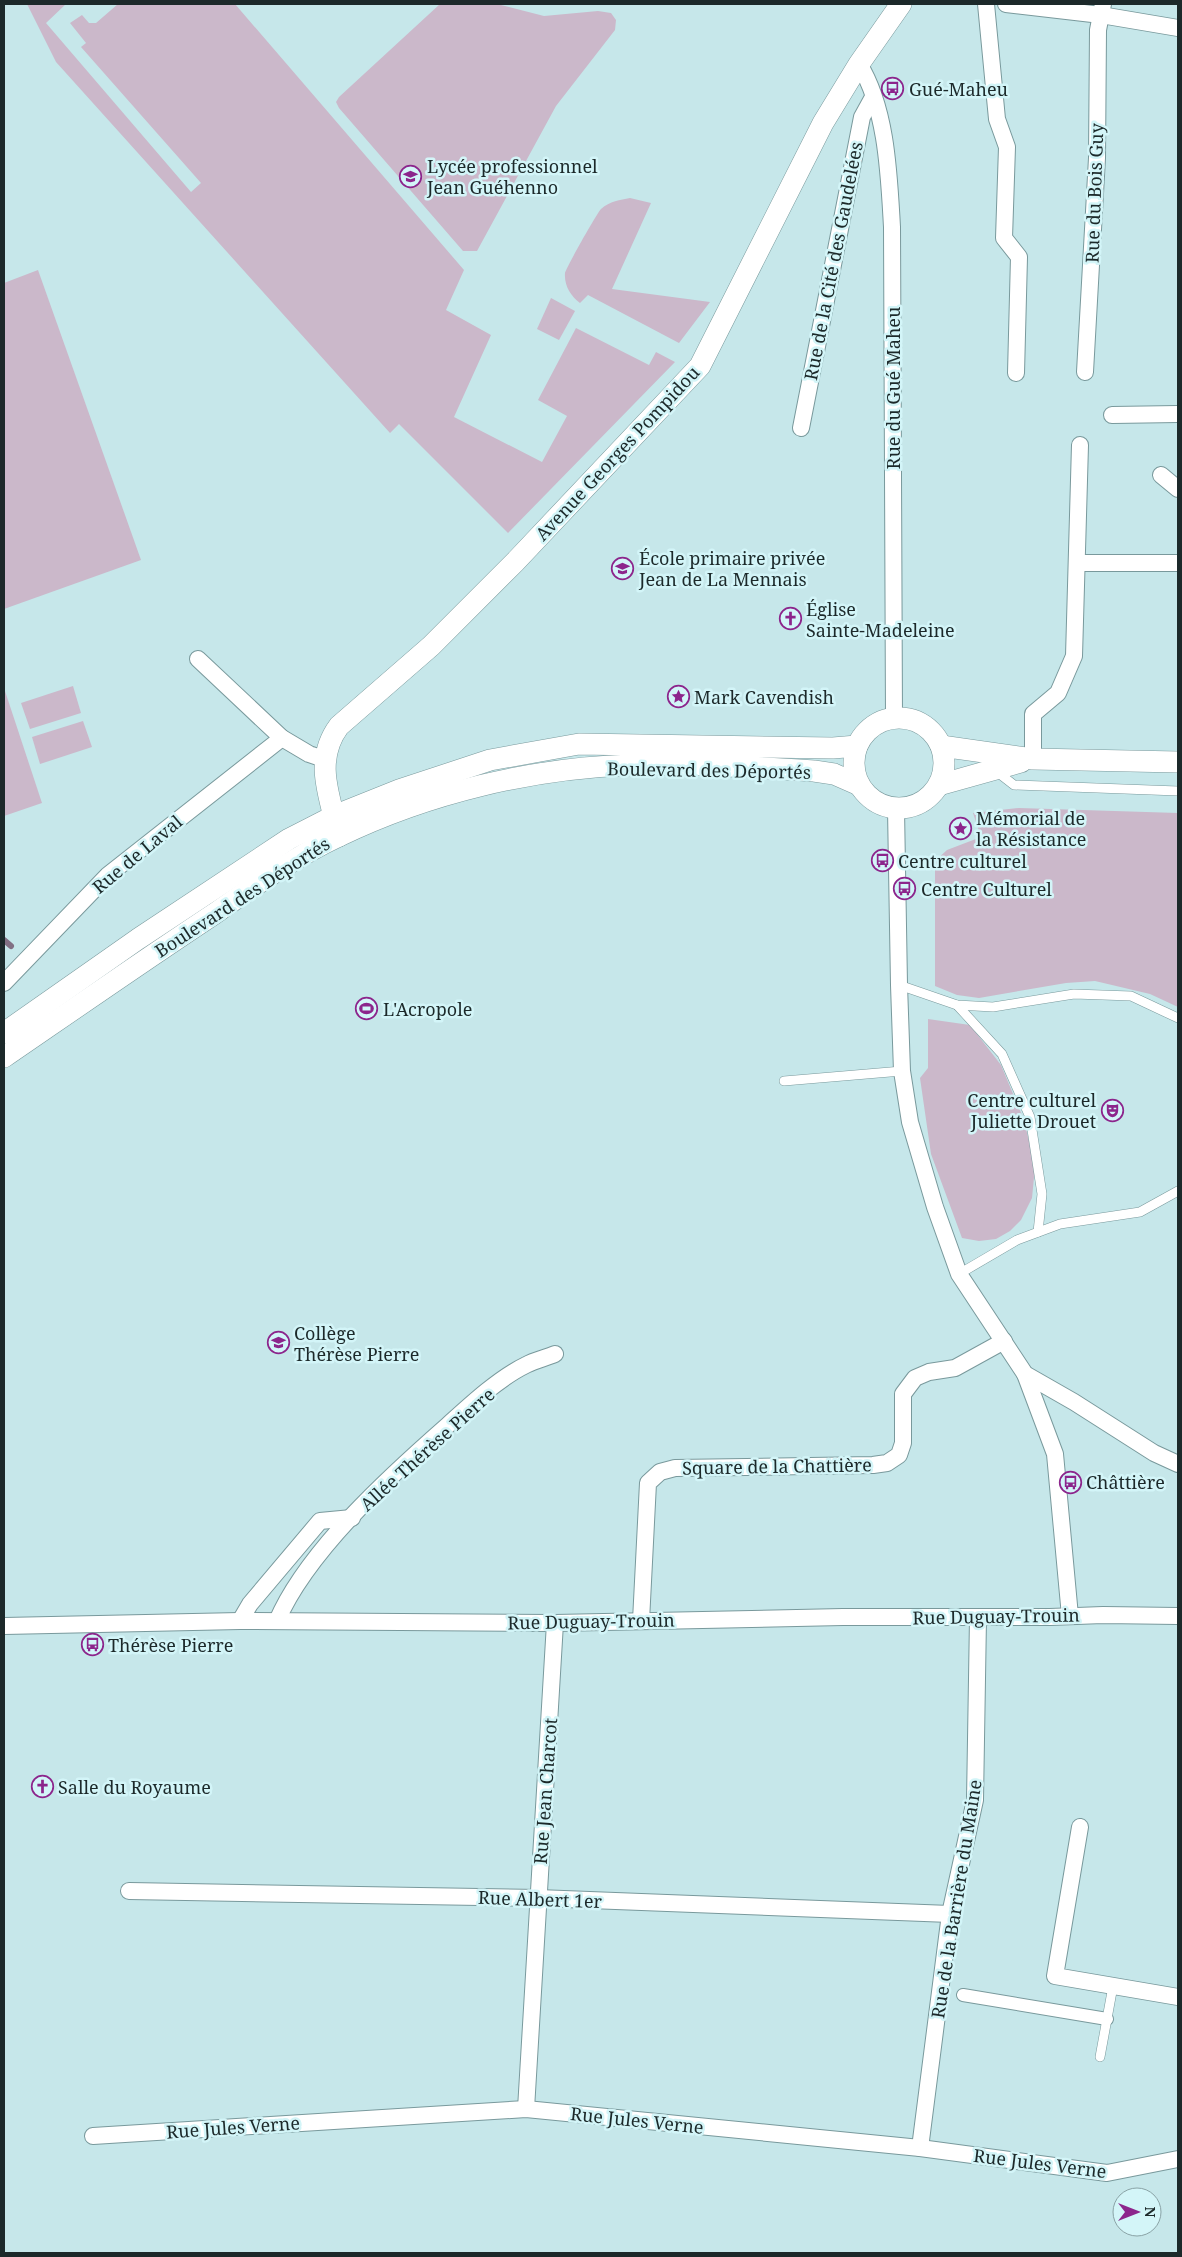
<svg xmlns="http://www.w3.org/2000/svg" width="1182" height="2257" viewBox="0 0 1182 2257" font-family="'Noto Serif',serif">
<rect width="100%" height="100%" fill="#c6e7ea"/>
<g fill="#cbb8ca">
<path d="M27,4H66L46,23L191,192L201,183L81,47L86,43L70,23L82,15L89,23H96L118,4H235L464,270L446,310L491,335L454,417L542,462L567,416L538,400L576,328L649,365L656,352L675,362L508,533L399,424L390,433L56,62Z"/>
<path d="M440,4H497L544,16L598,11L611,13L616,20L615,30L556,106L477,251H463L339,108L336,102L339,97Z"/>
<path d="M630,198L651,203L612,289L710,302L679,343L588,295L580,303C571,296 564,286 565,273C566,268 597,213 601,209C610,201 620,200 630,198Z"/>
<path d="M38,270L141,560L4,609V283Z"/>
<path d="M551,298L575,311L559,340L537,329Z"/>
<path d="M73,686L81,713L30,729L21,703Z"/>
<path d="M4,688L42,803L4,816Z"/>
<path d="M83,721L92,747L40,764L32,737Z"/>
<path d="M1019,808L1178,813V1007L1150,994L1095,981L1066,983L979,998L957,995L935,986V861L947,850L981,837L973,813Z"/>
<path d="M928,1019L970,1025L1001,1065L1024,1120L1035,1167L1032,1198L1021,1220L1010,1231L996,1239L979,1241L962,1238L931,1154L920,1078L928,1068Z"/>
</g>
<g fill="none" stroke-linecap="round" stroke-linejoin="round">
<path stroke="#827084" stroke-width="6" d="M4,940L11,946"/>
<defs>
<g id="service">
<path d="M996,771L1014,785L1178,791"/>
<path d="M899,985L957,1005L993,1007L1074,994L1131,996L1178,1018"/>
<path d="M957,1005L1002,1054L1030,1117L1042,1194L1038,1232"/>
<path d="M784,1081L902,1071"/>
<path d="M959,1274L1017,1240L1060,1224L1140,1212L1178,1191"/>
<path d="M1100,2057L1113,1986"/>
</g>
<path id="pedestrian" d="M963,1995L1107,2019"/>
<g id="minor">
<path d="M986,4L997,119L1007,147L1004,238L1019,257L1016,373"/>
<path d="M1006,4L1101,15L1178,28"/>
<path d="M859,64C887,109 889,176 892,227L894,718"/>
<path d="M1085,372L1097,158L1098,30L1103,4"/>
<path d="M1112,415L1178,414"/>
<path d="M801,428L862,117L873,97"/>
<path d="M1161,475L1178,489"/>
<path d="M1078,563H1178"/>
<path d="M198,659L282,738L309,754L324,759"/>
<path d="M1033,759V714L1058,693L1074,656L1080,445"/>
<path d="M896,809L899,985L902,1071L910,1122L935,1207L959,1274L1025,1374L1074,1402L1154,1453L1178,1464"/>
<path d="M4,983L108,875L282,738"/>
<path d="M1025,1374L1055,1454L1070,1616"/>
<path d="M240,1621L250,1604L320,1521L352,1518"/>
<path d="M277,1621C307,1551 391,1475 448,1425C470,1405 499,1378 526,1365C535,1360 546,1358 555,1354"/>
<path d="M641,1621L648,1483L660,1472L675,1468L873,1465L887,1463L899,1455L903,1443V1394L915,1378L929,1372L955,1368L1004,1341"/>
<path d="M4,1626L240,1621L555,1623L843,1617H1050L1103,1615L1178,1616"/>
<path d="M1080,1827L1055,1976L1178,1997"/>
<path d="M129,1891L538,1898L950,1914"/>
<path d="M526,2109L555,1623"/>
<path d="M93,2136L526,2109L920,2148L1107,2173L1178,2159"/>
<path d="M920,2148L950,1914L975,1800L978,1618"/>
</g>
<g id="tertiary">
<circle cx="899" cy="763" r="45"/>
<path d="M941,746L1033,759L1178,762"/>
<path d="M939,785L1021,762"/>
<path d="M339,836C330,797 313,761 339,726L431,646L515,562L700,366L823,123L859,64L901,4"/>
<path d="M4,1033L138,939L289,839L334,816L399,790L490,760L579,744L833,748L857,746"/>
<path d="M4,1057C74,1009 143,961 214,914C254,886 294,857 339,836C428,793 532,768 631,765C692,763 754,767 814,771L834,774L859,785"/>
</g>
</defs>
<use href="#service" stroke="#79999c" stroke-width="10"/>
<use href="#pedestrian" stroke="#79999c" stroke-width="14"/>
<use href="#minor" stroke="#79999c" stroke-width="18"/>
<use href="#tertiary" stroke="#79999c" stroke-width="22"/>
<use href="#service" stroke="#fff" stroke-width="9"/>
<use href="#pedestrian" stroke="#fff" stroke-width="12"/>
<use href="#minor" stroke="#fff" stroke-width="16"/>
<use href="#tertiary" stroke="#fff" stroke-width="21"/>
</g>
<defs>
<symbol id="bus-ring" viewBox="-11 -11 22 22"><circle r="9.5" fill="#d3f5f8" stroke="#8c258c" stroke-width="1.5"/><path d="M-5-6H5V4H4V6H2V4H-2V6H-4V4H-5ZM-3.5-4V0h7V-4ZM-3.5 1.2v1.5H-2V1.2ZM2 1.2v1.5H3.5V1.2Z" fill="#8c258c"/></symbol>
<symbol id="school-ring" viewBox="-11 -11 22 22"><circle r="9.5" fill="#d3f5f8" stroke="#8c258c" stroke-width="1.5"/><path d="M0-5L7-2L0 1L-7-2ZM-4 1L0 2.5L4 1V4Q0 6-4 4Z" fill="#8c258c"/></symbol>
<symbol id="church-ring" viewBox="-11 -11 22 22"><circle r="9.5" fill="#d3f5f8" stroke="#8c258c" stroke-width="1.5"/><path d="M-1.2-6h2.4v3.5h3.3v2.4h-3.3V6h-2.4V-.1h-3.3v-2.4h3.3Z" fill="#8c258c"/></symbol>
<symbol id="sight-ring" viewBox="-11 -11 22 22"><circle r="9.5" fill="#d3f5f8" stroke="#8c258c" stroke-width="1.5"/><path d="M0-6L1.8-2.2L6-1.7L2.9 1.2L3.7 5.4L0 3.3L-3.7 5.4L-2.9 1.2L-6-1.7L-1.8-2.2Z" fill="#8c258c"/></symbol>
<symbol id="stadium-ring" viewBox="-11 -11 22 22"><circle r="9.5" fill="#d3f5f8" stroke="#8c258c" stroke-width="1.5"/><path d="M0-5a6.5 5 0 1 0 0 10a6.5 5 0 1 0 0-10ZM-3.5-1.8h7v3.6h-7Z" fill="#8c258c"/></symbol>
<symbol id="theatre-ring" viewBox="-11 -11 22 22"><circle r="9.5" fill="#d3f5f8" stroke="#8c258c" stroke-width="1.5"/><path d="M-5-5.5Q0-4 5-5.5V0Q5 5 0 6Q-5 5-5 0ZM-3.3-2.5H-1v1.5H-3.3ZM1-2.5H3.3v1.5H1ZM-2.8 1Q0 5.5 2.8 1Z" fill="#8c258c"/></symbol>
</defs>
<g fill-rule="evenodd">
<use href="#bus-ring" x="880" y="76" width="25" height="25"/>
<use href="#school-ring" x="398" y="164" width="25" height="25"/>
<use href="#school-ring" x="610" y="556" width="25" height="25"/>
<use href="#church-ring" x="778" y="606" width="25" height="25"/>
<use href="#sight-ring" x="666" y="684" width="25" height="25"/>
<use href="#sight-ring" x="948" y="816" width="25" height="25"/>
<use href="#bus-ring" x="870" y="848" width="25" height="25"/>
<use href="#bus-ring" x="892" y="876" width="25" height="25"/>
<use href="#stadium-ring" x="354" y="996" width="25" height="25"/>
<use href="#theatre-ring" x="1100" y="1098" width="25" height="25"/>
<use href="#school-ring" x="266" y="1330" width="25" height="25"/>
<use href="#bus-ring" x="1058" y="1470" width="25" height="25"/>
<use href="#bus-ring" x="80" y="1632" width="25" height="25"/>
<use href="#church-ring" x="30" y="1774" width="25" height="25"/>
</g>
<g text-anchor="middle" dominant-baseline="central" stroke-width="5" stroke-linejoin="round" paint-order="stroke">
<g font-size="18" fill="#1c292a" stroke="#d3f5f8" text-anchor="start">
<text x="909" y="89">Gué-Maheu</text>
<text x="427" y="166">Lycée professionnel<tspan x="427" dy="21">Jean Guéhenno</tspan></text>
<text x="639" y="558">École primaire privée<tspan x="639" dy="21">Jean de La Mennais</tspan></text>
<text x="806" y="609">Église<tspan x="806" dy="21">Sainte-Madeleine</tspan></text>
<text x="694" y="697">Mark Cavendish</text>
<text x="976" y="818">Mémorial de<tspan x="976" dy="21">la Résistance</tspan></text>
<text x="898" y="861">Centre culturel</text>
<text x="921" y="889">Centre Culturel</text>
<text x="383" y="1009">L'Acropole</text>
<text x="1096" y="1100" text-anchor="end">Centre culturel<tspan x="1096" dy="21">Juliette Drouet</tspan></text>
<text x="294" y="1333">Collège<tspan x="294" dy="21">Thérèse Pierre</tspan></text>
<text x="1086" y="1482">Châttière</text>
<text x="108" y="1645">Thérèse Pierre</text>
<text x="58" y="1787">Salle du Royaume</text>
</g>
<g font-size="18" fill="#1c292a" stroke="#d3f5f8">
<text transform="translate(1094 193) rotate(-88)">Rue du Bois Guy</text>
<text transform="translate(833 261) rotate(-79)">Rue de la Cité des Gaudelées</text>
<text transform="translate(893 388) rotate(-90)">Rue du Gué Maheu</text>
<text transform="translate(617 453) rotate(-47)">Avenue Georges Pompidou</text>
<text transform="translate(709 770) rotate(1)">Boulevard des Déportés</text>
<text transform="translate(137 854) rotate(-40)">Rue de Laval</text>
<text transform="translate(242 897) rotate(-33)">Boulevard des Déportés</text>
<text transform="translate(427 1449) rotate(-42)">Allée Thérèse Pierre</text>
<text transform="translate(777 1466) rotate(-1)">Square de la Chattière</text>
<text transform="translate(996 1616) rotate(-1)">Rue Duguay-Trouin</text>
<text transform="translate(591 1621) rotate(-1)">Rue Duguay-Trouin</text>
<text transform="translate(545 1791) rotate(-86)">Rue Jean Charcot</text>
<text transform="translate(540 1899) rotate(2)">Rue Albert 1er</text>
<text transform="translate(956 1899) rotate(-81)">Rue de la Barrière du Maine</text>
<text transform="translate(637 2120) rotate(6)">Rue Jules Verne</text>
<text transform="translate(233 2127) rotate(-4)">Rue Jules Verne</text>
<text transform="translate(1040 2163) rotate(7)">Rue Jules Verne</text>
</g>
</g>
<rect width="1182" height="2257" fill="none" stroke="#1c292a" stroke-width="10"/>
<g transform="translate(1137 2212) rotate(90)"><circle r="24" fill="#d3f5f8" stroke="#8aa3a6"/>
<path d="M0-4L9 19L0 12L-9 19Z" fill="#8c258c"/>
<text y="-8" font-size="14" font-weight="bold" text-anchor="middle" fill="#1c292a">N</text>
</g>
</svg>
